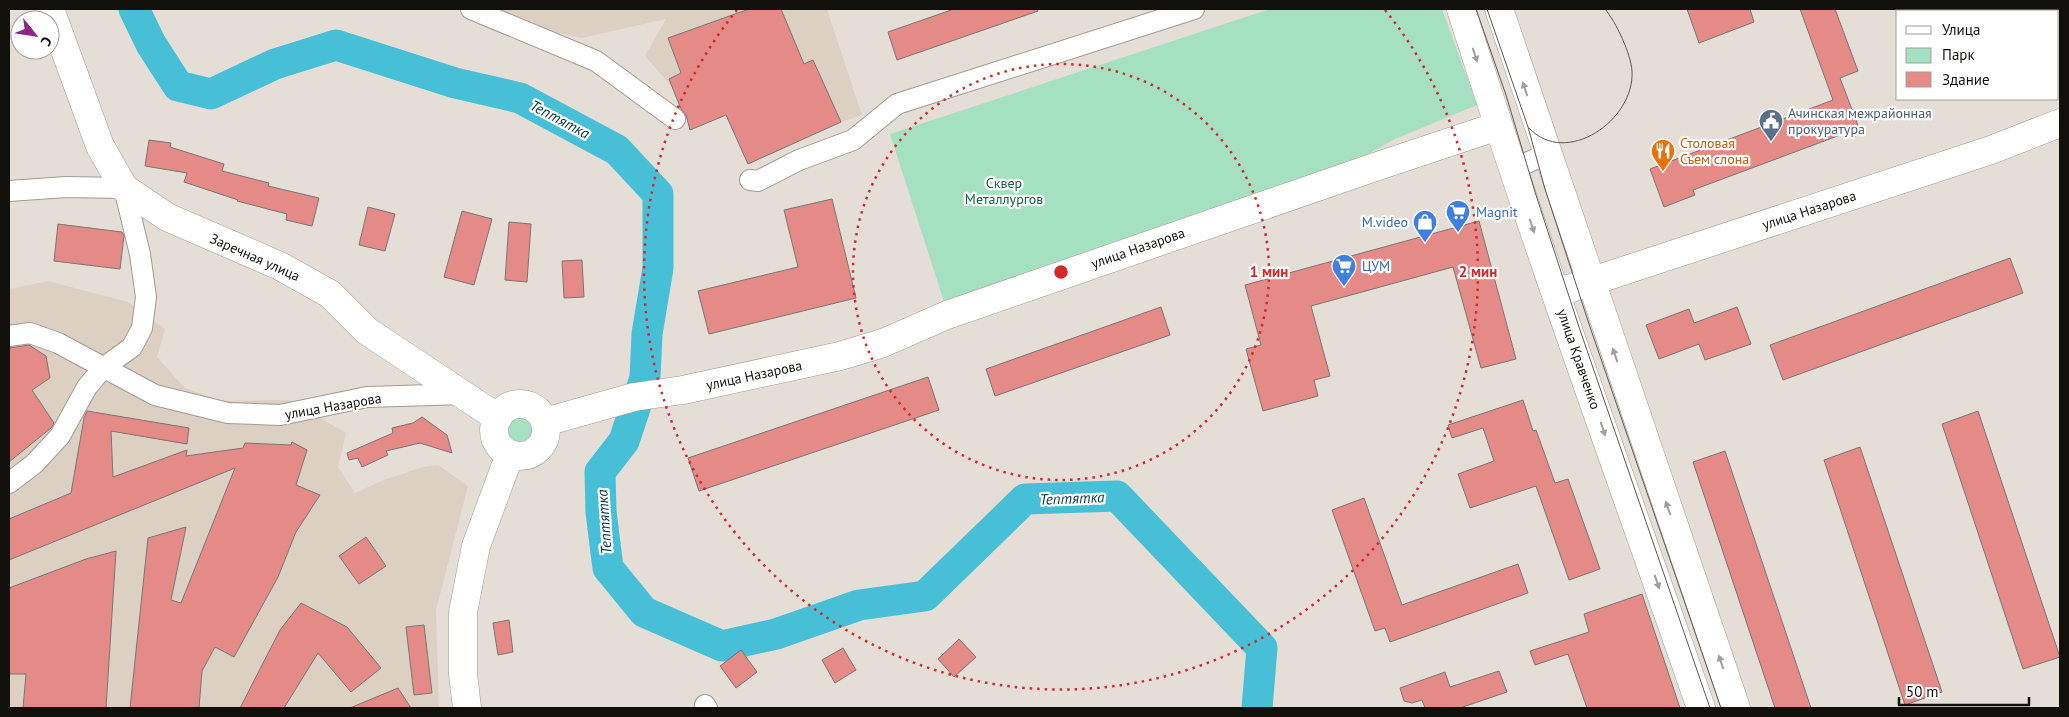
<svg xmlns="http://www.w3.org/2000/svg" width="2069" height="717" viewBox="0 0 2069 717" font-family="'PT Sans',sans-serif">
<rect width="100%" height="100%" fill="#e5ded7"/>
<g fill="#dcd0c3">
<path d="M491,9H827L862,115L758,151L737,113L698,117L645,56L666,19L582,38L514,24Z"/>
<path d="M48,281L128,302L165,329L157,357L185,388L222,401L289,400L346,433L338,467L355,493L384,480L423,467L438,465L468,486L436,610L439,708H9V289Z"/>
</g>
<g fill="#a5e1c1">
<path d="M1270,9H1442L1477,105L1395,139L1356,161L946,308L890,134Z"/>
<circle cx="521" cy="426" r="17"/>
</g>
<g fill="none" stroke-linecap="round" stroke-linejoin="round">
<path stroke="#47c0d7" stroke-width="31" d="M134,9L151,44L178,86L211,94L275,64L336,45L455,83L520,98L617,150L658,194V268L647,334L645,378L624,441L600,472L601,512L608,568L644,612L722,646L776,634L859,605L925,596L1025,499L1117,496L1262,648L1257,708"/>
</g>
<g fill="#e48b88" stroke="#7d7373">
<path d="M749,9H781L804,64L813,60L841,122L748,164L726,115L690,130L686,115L681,109L669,79L681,73L668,38Z"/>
<path d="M954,9H1037L1038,11L897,60L888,32Z"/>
<path d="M1687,9H1750L1754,22L1699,43Z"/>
<path d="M1800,9H1835L1858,71L1840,78L1859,128L1693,190L1695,195L1664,207L1650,169L1833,100Z"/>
<path d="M149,140L171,143L170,147L224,164L222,171L269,183L268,186L319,198L312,226L286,220L287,214L237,201L238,200L184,182L187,173L145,166Z"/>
<path d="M832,199L856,298L709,334L698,291L798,267L784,210Z"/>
<path d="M368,207L395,214L385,251L359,245Z"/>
<path d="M462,211L492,219L474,285L444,277Z"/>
<path d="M1479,221L1516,359L1481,368L1453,267L1311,306L1330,376L1314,380L1318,396L1263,411L1246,349L1261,345L1245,285Z"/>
<path d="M509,222L531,224L527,282L505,280Z"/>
<path d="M58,224L122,232L124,236L120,269L54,261Z"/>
<path d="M2010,258L2023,293L1783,380L1770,345Z"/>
<path d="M582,260L584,297L564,298L562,261Z"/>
<path d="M1161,307L1170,335L995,396L986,369Z"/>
<path d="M1737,307L1751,344L1705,360L1699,344L1659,359L1646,325L1689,309L1694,323Z"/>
<path d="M29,345L46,356L50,378L32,390L54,423L51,428L9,462V348Z"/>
<path d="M928,377L939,410L699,491L688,458Z"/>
<path d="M1523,400L1533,431L1536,430L1555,483L1568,479L1600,569L1569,580L1536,486L1470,508L1458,474L1494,461L1483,428L1452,438L1448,425Z"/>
<path d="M87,411L189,428L187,444L111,431L113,477L187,450L186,456L243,448L245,443L291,445L292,442L307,450L296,485L320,495L296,532L278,577L234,657L215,647L202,671L199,708H130L148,538L186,527L171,600L181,603L235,468L9,560V519L71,493L84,418Z"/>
<path d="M1978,411L2060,657L2023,669L1942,424Z"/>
<path d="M422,417L447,435L452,453L420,443L386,451L388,455L362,467L358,458L349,460L347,453L393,433L392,428L413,423Z"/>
<path d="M1860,447L1942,692L1905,705L1824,460Z"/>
<path d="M1725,451L1811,708H1775L1693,462Z"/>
<path d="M1364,498L1402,605L1518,564L1528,593L1390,642L1385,628L1375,631L1332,510Z"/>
<path d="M366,537L386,566L359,584L339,556Z"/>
<path d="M116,551L106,708H23L26,674H9V588L86,559Z"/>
<path d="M1642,594L1680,708H1587L1568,654L1535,665L1530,651L1589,632L1584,614Z"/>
<path d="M301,603L347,627L381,668L351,692L318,653L284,708H240L280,630Z"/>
<path d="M509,620L513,652L498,655L493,623Z"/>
<path d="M424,625L432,693L414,695L406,627Z"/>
<path d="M959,639L976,657L954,677L938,659Z"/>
<path d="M843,648L856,670L835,683L822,660Z"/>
<path d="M741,650L757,672L736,688L720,666Z"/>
<path d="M1499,671L1507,692L1460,708H1425L1422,700L1412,703L1404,701L1400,688L1445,672L1450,687Z"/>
<path d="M398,688L411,708H350Z"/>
</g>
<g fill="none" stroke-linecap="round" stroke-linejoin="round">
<defs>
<g id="street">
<path d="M471,9L596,61L675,119"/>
<path d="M1513,169L1547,154"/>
<path d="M750,180L758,181L799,160L853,140L897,104L1194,9"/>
<path d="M9,191L66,187L124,188L140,254L146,297L142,328L132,347L103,368L87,387L60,436L34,464L9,483"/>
<path d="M9,336L30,333L58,343L155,395L228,413L280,415L367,397L464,394"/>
<path d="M705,705L707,708"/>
</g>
<g id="secondary">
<path d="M50,9L100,146L124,188L167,217L280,266L330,294L367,331L498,418"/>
<path d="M1556,293L1991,150L2060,123"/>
<circle cx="520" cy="430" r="26"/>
<path d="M545,422L634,397L683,390L840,356L883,343L947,315L1375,167L1498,126"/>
<path d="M467,708L463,674V612L476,546L510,454"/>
</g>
<g id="primary">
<path d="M1461,9C1535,244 1620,475 1701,708"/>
<path d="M1499,9L1736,708"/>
</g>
</defs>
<use href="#street" stroke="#a09a93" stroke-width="22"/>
<use href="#secondary" stroke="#a09a93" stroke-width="29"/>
<use href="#primary" stroke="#a09a93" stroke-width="29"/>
<use href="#street" stroke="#fff" stroke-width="20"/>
<use href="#secondary" stroke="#fff" stroke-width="28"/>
<use href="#primary" stroke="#fff" stroke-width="28"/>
<g stroke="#5c5954" stroke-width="1">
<path d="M1476,9L1506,95L1535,192L1579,327L1710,708"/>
<path d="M1487,9L1528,127L1545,189L1589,324L1721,708"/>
<path d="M1529,128C1566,168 1635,120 1632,71C1631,54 1616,22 1605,9"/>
</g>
</g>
<defs><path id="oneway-solid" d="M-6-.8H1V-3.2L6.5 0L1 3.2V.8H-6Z" transform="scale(1.25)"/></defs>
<g fill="#a09f9e">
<use href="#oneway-solid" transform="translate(1475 55) rotate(72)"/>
<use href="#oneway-solid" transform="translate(1525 89) rotate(-108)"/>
<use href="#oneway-solid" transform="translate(1532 226) rotate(71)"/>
<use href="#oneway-solid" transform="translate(1615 355) rotate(-109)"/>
<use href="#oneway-solid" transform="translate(1603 429) rotate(72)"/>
<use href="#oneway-solid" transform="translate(1668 508) rotate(-109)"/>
<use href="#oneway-solid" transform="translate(1657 582) rotate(71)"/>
<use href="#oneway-solid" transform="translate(1721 662) rotate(-109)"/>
</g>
<g fill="none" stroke="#d62828" stroke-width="2.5" stroke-dasharray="2.5 5">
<circle cx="1061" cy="272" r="208"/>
<path d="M1385 10A417 417 0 1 1 737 10"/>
</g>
<defs>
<symbol id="civic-pin" viewBox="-11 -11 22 30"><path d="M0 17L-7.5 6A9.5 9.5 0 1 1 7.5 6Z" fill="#5c6f8a" stroke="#fff"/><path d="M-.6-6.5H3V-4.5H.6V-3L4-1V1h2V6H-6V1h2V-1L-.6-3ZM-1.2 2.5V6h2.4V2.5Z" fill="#fff"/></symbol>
<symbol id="restaurant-pin" viewBox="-11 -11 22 30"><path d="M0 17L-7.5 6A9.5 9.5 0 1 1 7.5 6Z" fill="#e8710a" stroke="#fff"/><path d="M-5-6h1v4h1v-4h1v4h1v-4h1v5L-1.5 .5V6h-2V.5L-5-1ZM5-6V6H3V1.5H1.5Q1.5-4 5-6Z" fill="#fff"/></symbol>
<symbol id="supermarket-pin" viewBox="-11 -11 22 30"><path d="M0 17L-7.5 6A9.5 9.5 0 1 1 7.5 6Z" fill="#3f7fe0" stroke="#fff"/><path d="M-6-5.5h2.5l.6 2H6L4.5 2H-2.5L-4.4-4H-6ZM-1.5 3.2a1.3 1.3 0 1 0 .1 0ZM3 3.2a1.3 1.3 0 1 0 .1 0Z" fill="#fff"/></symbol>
<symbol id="shop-pin" viewBox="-11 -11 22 30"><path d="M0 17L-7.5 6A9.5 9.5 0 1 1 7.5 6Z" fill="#3f7fe0" stroke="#fff"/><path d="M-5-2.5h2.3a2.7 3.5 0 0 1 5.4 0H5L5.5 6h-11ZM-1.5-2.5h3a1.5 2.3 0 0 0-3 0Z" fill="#fff"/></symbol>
</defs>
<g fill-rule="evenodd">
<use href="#civic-pin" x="1757" y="107" width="28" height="38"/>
<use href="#restaurant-pin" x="1649" y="137" width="28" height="38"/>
<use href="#supermarket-pin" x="1444" y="198" width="28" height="38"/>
<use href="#shop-pin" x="1411" y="208" width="28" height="38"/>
<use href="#supermarket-pin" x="1330" y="252" width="28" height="38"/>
</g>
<g text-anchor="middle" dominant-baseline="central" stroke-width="4.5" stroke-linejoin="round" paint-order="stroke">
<g font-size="14" fill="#4e5e75" stroke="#fff" text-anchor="start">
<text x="1788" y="113">Ачинская межрайонная<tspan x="1788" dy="16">прокуратура</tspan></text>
</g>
<g font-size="14" fill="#c56008" stroke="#fff" text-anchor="start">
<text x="1680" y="143">Столовая<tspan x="1680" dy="16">Съем слона</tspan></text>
</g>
<g font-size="14" fill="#1c6043" stroke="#fff">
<text x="1004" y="183">Сквер<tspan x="1004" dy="16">Металлургов</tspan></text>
</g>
<g font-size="14" fill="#12100d" stroke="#fff">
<text transform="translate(1809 210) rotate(-18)">улица Назарова</text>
<text transform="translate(1138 248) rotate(-19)">улица Назарова</text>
<text transform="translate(255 257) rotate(24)">Заречная улица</text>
<text transform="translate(1579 359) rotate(71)">улица Кравченко</text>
<text transform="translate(754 375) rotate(-12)">улица Назарова</text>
<text transform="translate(333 406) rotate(-10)">улица Назарова</text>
</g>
<g font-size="14" fill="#366cbe" stroke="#fff" text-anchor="start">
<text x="1476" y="212">Magnit</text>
<text x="1408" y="222" text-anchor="end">M.video</text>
<text x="1362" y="266">ЦУМ</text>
</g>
<g font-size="15" font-style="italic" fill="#003943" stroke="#fff">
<text transform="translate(560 119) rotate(28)">Тептятка</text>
<text transform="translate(1072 498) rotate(-2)">Тептятка</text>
<text transform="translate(604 522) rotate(-94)">Тептятка</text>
</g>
</g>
<circle cx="1061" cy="272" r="8" fill="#d62828" stroke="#fff" stroke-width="2.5"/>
<g font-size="15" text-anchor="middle" font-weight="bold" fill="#d62828" stroke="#fff" stroke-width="4.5" stroke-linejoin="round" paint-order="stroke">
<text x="1269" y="277">1 мин</text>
<text x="1478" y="277">2 мин</text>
</g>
<rect width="2069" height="717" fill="none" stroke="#12100d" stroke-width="20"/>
<rect x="1896" y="10" width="162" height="90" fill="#ffffff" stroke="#a09f9e"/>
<rect x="1906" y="26" width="25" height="8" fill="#ffffff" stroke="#a09f9e"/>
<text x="1942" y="35" font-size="15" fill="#12100d">Улица</text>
<rect x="1906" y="48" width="25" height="15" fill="#a5e1c1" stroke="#a09f9e"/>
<text x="1942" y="60" font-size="15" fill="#12100d">Парк</text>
<rect x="1906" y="72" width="25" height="15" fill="#e48b88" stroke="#a09f9e"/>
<text x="1942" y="85" font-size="15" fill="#12100d">Здание</text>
<g transform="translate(35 35) rotate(120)"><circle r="24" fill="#ffffff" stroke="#a09f9e"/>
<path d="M0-4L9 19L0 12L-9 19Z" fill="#8d258b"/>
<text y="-8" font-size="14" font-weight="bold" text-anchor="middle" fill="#12100d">С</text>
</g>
<path d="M1899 697v8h130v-8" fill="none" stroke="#12100d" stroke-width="2.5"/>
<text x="1906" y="697" font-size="15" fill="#12100d" stroke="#ffffff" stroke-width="4" paint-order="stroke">50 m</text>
</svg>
